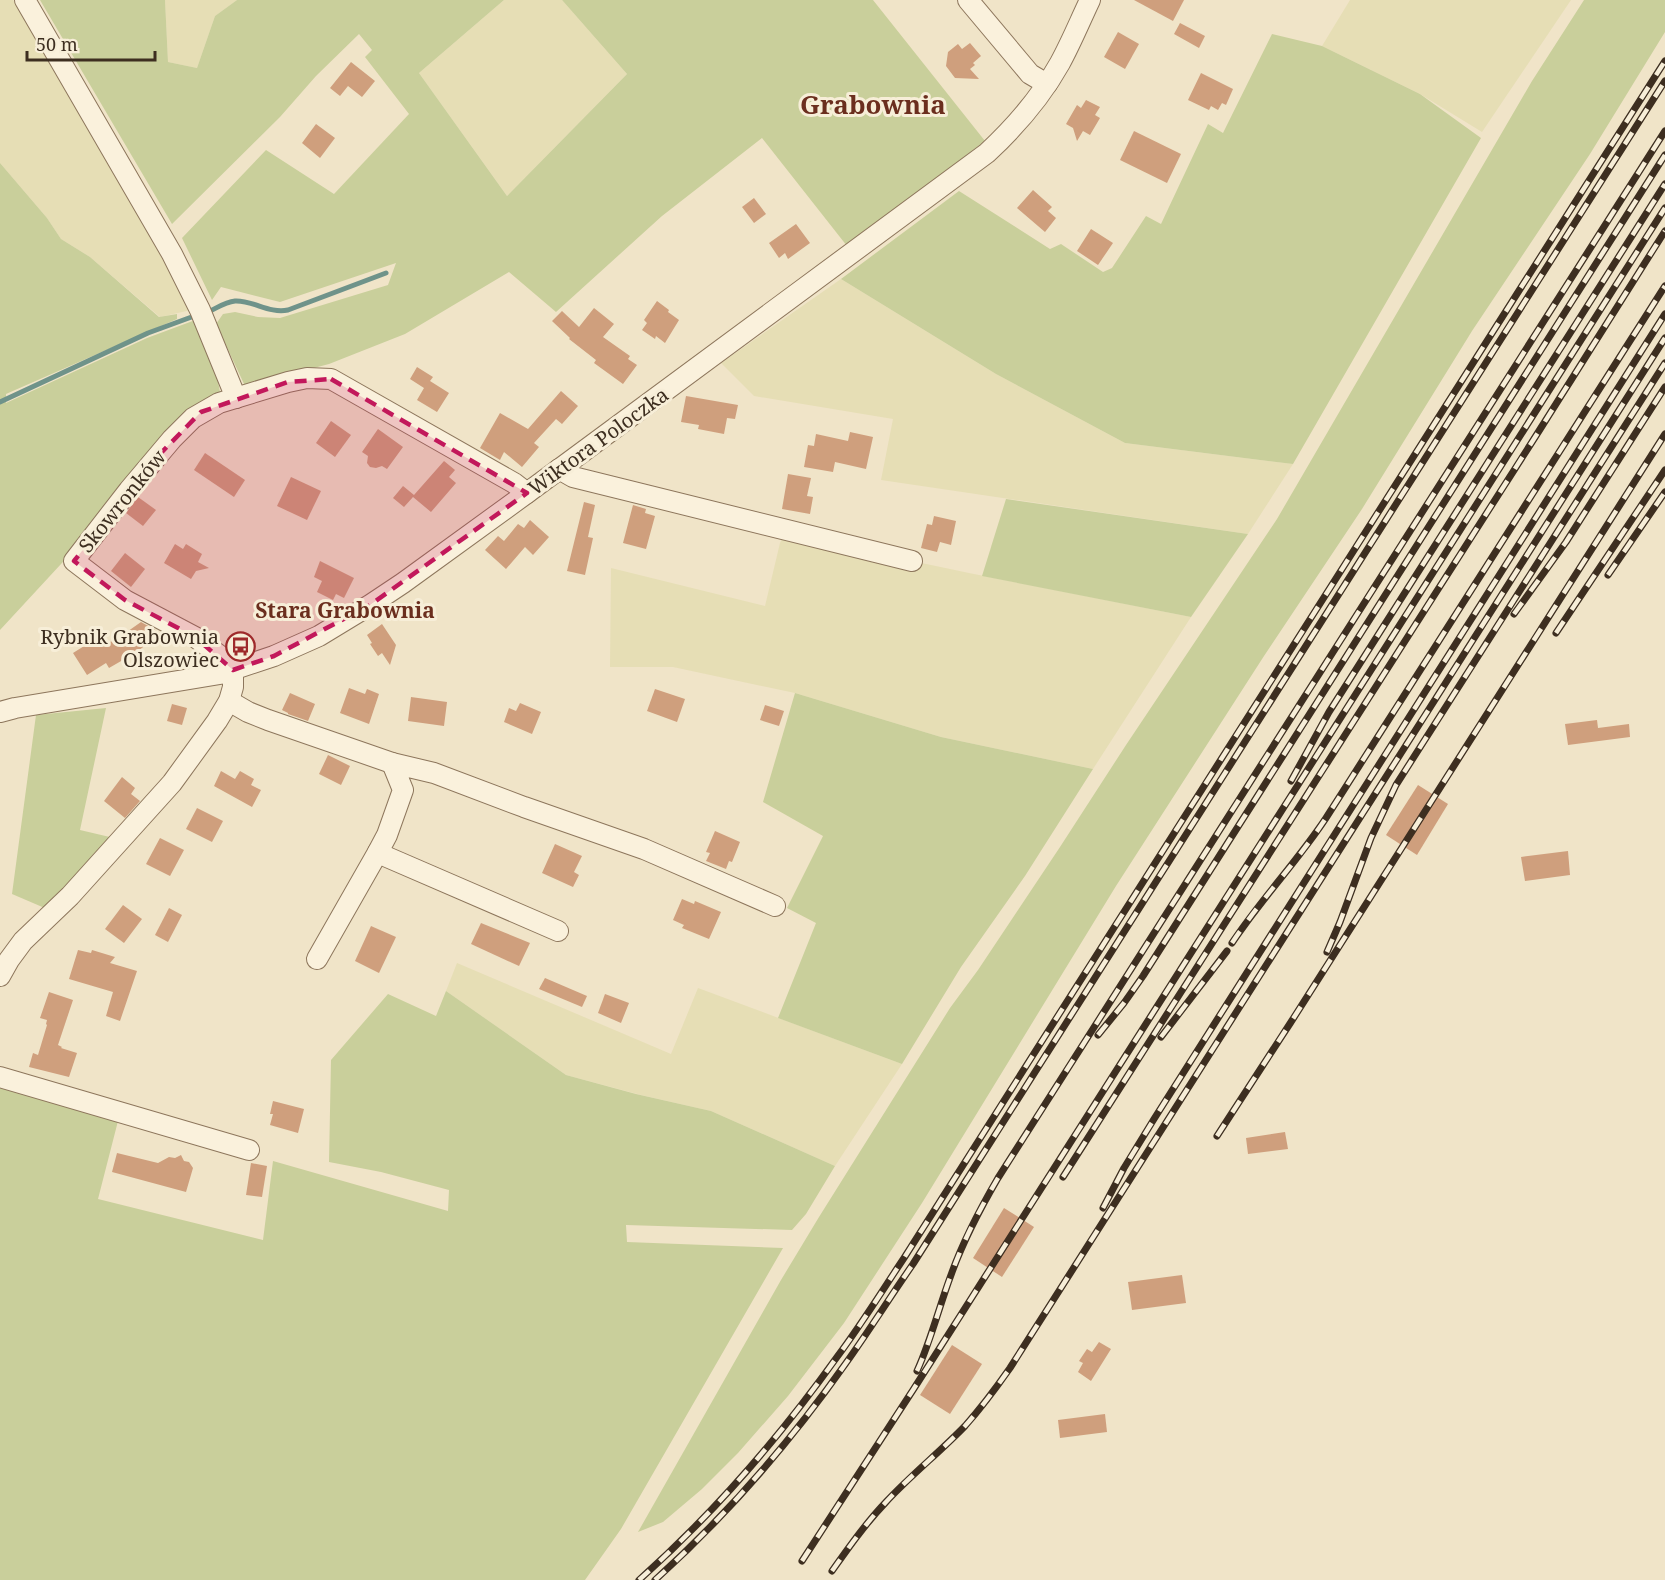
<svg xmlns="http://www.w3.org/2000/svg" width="1665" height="1580" viewBox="0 0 1665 1580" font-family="'Noto Serif',serif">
<rect width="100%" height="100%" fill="#f0e4c8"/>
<g fill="#e6deb5">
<path d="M0,0H13L32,27L156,245L191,310L160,317L90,257L61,239L47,218L0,163Z"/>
<path d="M165,0H237L215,16L197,68L168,62Z"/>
<path d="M504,0H562L627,74L507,196L419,73Z"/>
<path d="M1350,0H1571L1482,132L1420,94L1322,46Z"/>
<path d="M841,279L996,374L1125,443L1293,464L1248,534L881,480L893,419L754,396L721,363Z"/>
<path d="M784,534L969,573L1191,617L1093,769L941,737L795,693L673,667H610L611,568L765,606L780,543Z"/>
<path d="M457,963L671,1054L698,988L902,1064L835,1166L711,1111L641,1095L566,1075L446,991Z"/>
</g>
<g fill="#c9cf9b">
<path d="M40,0H165L168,62L197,68L215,16L237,0H504L419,73L507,196L627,74L562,0H873L985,141L847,246L762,138L662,216L556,312L509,272L405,334L329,364L245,386L216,324L223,314L235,312L258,317L280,318L388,285L396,263L280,302L221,287L212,300L182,238L266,150L334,194L409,114L365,57L372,50L359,34L316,76L280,117L172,224Z"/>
<path d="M1584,0H1665V32L1590,154L1472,331L1362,509L1264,656L1116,886L922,1203L844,1323L788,1396L738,1453L702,1489L663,1522L638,1532L781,1280L819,1217L950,1008L978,970L1060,847L1126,745L1277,519L1532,81Z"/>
<path d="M1272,34L1322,46L1420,94L1481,138L1293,464L1125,443L996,374L841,279L959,191L1050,249L1061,244L1103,272L1112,268L1146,216L1161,224L1208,124L1223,133Z"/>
<path d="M0,163L47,218L61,239L90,257L159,317L177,314V319L6,394V403L147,338L198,319L216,371L220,392L0,630Z"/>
<path d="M1006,499L1248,534L1191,617L982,576Z"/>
<path d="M795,693L941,737L1093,769L1025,876L961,967L902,1064L778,1018L816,923L787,908L823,836L763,802Z"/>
<path d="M106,708L80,830L114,838L47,909L12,894L36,715Z"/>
<path d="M446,991L566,1075L636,1094L711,1111L835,1166L806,1214L792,1230L626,1225L627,1242L783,1248L621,1529L585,1580H0V1085L118,1121L98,1199L263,1240L273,1161L448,1211L449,1190L381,1172L329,1162L331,1060L388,994L436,1016Z"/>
</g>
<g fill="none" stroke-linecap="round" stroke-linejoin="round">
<g stroke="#6f938a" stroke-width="5">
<path d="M208,312C217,308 225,302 235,301C253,300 269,314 288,310L386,273"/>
<path d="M0,402L148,333L197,315"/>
</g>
</g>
<g fill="#cf9f7d">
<path d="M1134,0H1184L1173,21Z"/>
<path d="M1180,23L1205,36L1199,48L1174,34Z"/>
<path d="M1118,32L1139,44L1125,69L1104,57Z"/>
<path d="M970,43L981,56L973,63L975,65L970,69L979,79L955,78L946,66L948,52L958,44L962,49Z"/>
<path d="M351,62L375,81L362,97L348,86L340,96L330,88Z"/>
<path d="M1201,73L1233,89L1226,105L1222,103L1218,110L1211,106L1209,110L1188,100Z"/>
<path d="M1086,100L1100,107L1095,115L1100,118L1090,135L1083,131L1077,141L1073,128L1066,124L1077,105L1081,108Z"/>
<path d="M316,124L335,138L320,158L302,143Z"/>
<path d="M1134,131L1181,154L1167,183L1120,160Z"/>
<path d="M1033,190L1052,207L1048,211L1056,218L1045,232L1017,208Z"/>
<path d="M754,198L766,214L754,223L742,207Z"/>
<path d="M796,224L810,243L788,259L785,253L779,258L769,243Z"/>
<path d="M1091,229L1113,243L1098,265L1077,251Z"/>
<path d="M657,301L669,310L668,312L679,320L665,343L656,336L655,339L642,330L647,323L644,320Z"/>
<path d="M594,308L614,324L603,337L630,356L628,359L637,365L623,384L594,363L596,360L569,339L570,338L552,321L562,311L579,327Z"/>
<path d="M417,367L433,377L430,381L449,393L437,412L417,400L424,388L410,379Z"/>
<path d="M561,391L578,406L562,424L556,419L534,443L539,447L522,467L504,452L500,460L480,448L500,413L528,429Z"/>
<path d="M686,396L738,405L735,419L727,418L724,434L698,429L699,425L681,422Z"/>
<path d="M331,421L351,435L335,457L316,443Z"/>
<path d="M378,429L403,447L387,469L382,466L376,468L370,467L367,463L368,456L362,452Z"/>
<path d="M850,432L873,437L866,469L835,462L833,472L804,467L808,445L814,446L816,434L848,441Z"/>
<path d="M205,453L245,480L234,497L194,470Z"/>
<path d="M444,461L455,470L449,477L456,483L431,512L413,497L404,507L393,498L403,486L414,495Z"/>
<path d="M788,474L811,478L807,496L813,497L810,514L782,509Z"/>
<path d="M291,477L321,491L307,520L277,506Z"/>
<path d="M138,497L156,510L143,526L126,513Z"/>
<path d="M584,502L595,505L588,537L593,538L585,575L567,571Z"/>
<path d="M633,505L646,509L645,513L655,516L646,549L623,543Z"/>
<path d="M934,516L956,521L951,545L940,542L937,552L921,548L927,524L932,525Z"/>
<path d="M530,520L549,537L533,555L525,547L506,569L485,550L498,536L504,541L518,524L524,528Z"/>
<path d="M175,544L183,549L186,544L202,554L198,562L209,568L196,571L191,579L164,563Z"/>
<path d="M125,553L145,569L131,587L111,571Z"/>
<path d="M320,561L354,578L344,598L336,594L333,600L317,592L322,581L314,577Z"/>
<path d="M141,622L159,632L161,634L135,653L109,668L106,663L87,675L73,653L97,638L104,643L114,641Z"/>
<path d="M382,624L396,645L390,665L382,653L378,656L370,644L372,643L367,635Z"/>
<path d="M349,688L365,694L367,689L379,694L369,724L340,713Z"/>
<path d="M655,689L685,699L677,722L647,711Z"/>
<path d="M290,693L315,704L308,721L288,714V713L282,710Z"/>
<path d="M411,697L447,702L444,726L408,721Z"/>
<path d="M520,703L541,712L532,734L504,722L509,708L516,711Z"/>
<path d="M172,704L187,708L182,725L167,721Z"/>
<path d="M765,705L784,711L779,726L760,720Z"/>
<path d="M1597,720L1598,728L1629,724L1630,737L1568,745L1565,724Z"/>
<path d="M328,755L350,766L341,785L319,774Z"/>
<path d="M221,771L235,779L240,771L254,779L251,785L261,790L252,807L214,786Z"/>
<path d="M122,777L135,788L131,794L140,801L125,818L104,801Z"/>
<path d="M1418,785L1448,804L1417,855L1386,835Z"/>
<path d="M197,808L223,821L212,842L186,829Z"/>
<path d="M715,831L740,842L732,862L729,861L726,869L706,861L710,853L706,852Z"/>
<path d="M160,838L184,850L170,876L146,864Z"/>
<path d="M555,844L582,856L574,872L579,875L573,887L542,873Z"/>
<path d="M1568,851L1570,875L1525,881L1521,857Z"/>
<path d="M682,899L694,904L695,901L721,912L709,939L682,928L684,925L673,920Z"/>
<path d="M123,905L142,919L124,943L105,929Z"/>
<path d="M169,908L182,915L168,942L155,935Z"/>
<path d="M481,923L530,943L519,966L471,944Z"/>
<path d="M371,926L396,937L379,973L355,961Z"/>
<path d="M78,950L91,953L92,950L115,957L110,963L137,971L120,1021L106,1016L113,992L69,979Z"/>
<path d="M545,978L587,996L582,1007L539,989Z"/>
<path d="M49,992L73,1000L58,1045L62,1047L61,1048L77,1053L69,1077L29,1067L33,1053L38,1055L47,1025L46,1024L47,1020L40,1018Z"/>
<path d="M605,994L629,1003L621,1023L598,1013Z"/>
<path d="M273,1101L304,1109L298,1133L270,1125L273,1114H270Z"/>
<path d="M1285,1132L1288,1149L1248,1154L1246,1138Z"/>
<path d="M117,1153L158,1163L169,1157L175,1158L181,1155L184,1161L189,1162L193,1168L186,1192L112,1172Z"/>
<path d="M251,1163L267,1166L262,1197L246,1195Z"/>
<path d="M1004,1208L1034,1227L1002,1277L973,1258Z"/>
<path d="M1182,1275L1186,1303L1132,1310L1128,1282Z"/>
<path d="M1099,1342L1111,1349L1091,1381L1078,1372L1083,1363L1079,1361L1087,1349L1092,1352Z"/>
<path d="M952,1345L982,1364L950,1414L920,1395Z"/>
<path d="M1105,1414L1107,1432L1060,1438L1058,1420Z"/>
</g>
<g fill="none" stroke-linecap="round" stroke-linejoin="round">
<defs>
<g id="minor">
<path d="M25,0L172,254L200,310L236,398"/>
<path d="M968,0L1030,74L1047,84"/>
<path d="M559,469L573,477L912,561"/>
<path d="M229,701L248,712L268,720L392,763"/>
<path d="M0,712L15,708L220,674L274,656L319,636L370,605L403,583L527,493L987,153C1016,126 1041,97 1060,63C1071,43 1080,21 1090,0"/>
<path d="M558,931L387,857L378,852L387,835L403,790L392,763L434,773L524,807L644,849L775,906"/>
<path d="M317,959L378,852"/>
<path d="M0,976L9,960L23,941L70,896L172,783L217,721L229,701L233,687V670L227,661L195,637L125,600L74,561L129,490L172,439L193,418L219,403L288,382L307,378L331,379L514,483L527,493"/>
<path d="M0,1077L249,1150"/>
</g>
</defs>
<use href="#minor" stroke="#8d765c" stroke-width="22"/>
<use href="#minor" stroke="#faf1dc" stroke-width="20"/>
<defs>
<g id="rail">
<path d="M1608,575L1665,492"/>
<path d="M1514,614L1566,542L1665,387"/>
<path d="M1556,633L1665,470"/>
<path d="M1291,781L1329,712L1665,184"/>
<path d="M1232,943C1261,899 1297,862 1326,818L1665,286"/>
<path d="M1327,952L1340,922L1371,838L1396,785L1665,363"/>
<path d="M1098,1035L1124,1003L1143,976L1665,155"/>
<path d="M1161,1037L1227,951"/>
<path d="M1217,1136L1291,1022L1665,434"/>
<path d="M1063,1177L1532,442L1665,231"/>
<path d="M1103,1208L1124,1168L1154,1119L1665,314"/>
<path d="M917,1371C931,1340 939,1307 951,1275C963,1241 980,1209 998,1178L1665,131"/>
<path d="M802,1561L913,1390L1665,208"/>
<path d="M832,1571C849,1547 866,1523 886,1502C911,1475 940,1452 965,1426C981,1408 996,1388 1010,1368L1665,338"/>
<path d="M639,1580C713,1514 779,1438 837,1357C861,1325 882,1291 904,1258L1665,61"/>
<path d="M655,1580C726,1516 791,1441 846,1363C869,1331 890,1297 913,1264L1665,81"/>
</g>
</defs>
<use href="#rail" stroke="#3d2e20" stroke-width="7"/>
<use href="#rail" stroke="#f7eed8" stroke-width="4.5" stroke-dasharray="14" stroke-linecap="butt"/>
</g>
<path fill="#c2185b" fill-opacity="0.2" stroke="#c2185b" stroke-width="4.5" stroke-dasharray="12 8" stroke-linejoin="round" d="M331,379L527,493L370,605L274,656L233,670L195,637L125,600L74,561L158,456L201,412L288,382Z"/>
<defs>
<symbol id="bus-ring" viewBox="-11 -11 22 22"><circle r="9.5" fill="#f7eed8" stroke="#9e2a2b" stroke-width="1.5"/><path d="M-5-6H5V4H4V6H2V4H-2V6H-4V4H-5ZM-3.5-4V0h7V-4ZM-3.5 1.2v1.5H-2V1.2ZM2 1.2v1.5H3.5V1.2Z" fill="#9e2a2b"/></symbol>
</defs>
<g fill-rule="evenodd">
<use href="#bus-ring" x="224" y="630" width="33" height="33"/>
</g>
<g text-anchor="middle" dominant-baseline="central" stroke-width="6" stroke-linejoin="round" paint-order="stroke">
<g font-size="20" fill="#3d2e20" stroke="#f7eed8">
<text transform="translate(598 441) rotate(-36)">Wiktora Poloczka</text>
<text transform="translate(122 501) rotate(-51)">Skowronków</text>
</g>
<g font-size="20" fill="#3d2e20" stroke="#f7eed8" text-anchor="end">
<text x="219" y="636">Rybnik Grabownia<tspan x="219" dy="23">Olszowiec</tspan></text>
</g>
<g font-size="21" font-weight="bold" fill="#6b2e1e" stroke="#f7eed8">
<text x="345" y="610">Stara Grabownia</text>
</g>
<g font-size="26" font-weight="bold" fill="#6b2e1e" stroke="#f7eed8">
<text x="873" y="104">Grabownia</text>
</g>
</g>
<path d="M27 51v9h128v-9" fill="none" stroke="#3d2e20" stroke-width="3"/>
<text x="36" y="51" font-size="18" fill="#3d2e20" stroke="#f7eed8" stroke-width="4.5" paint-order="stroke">50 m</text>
</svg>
